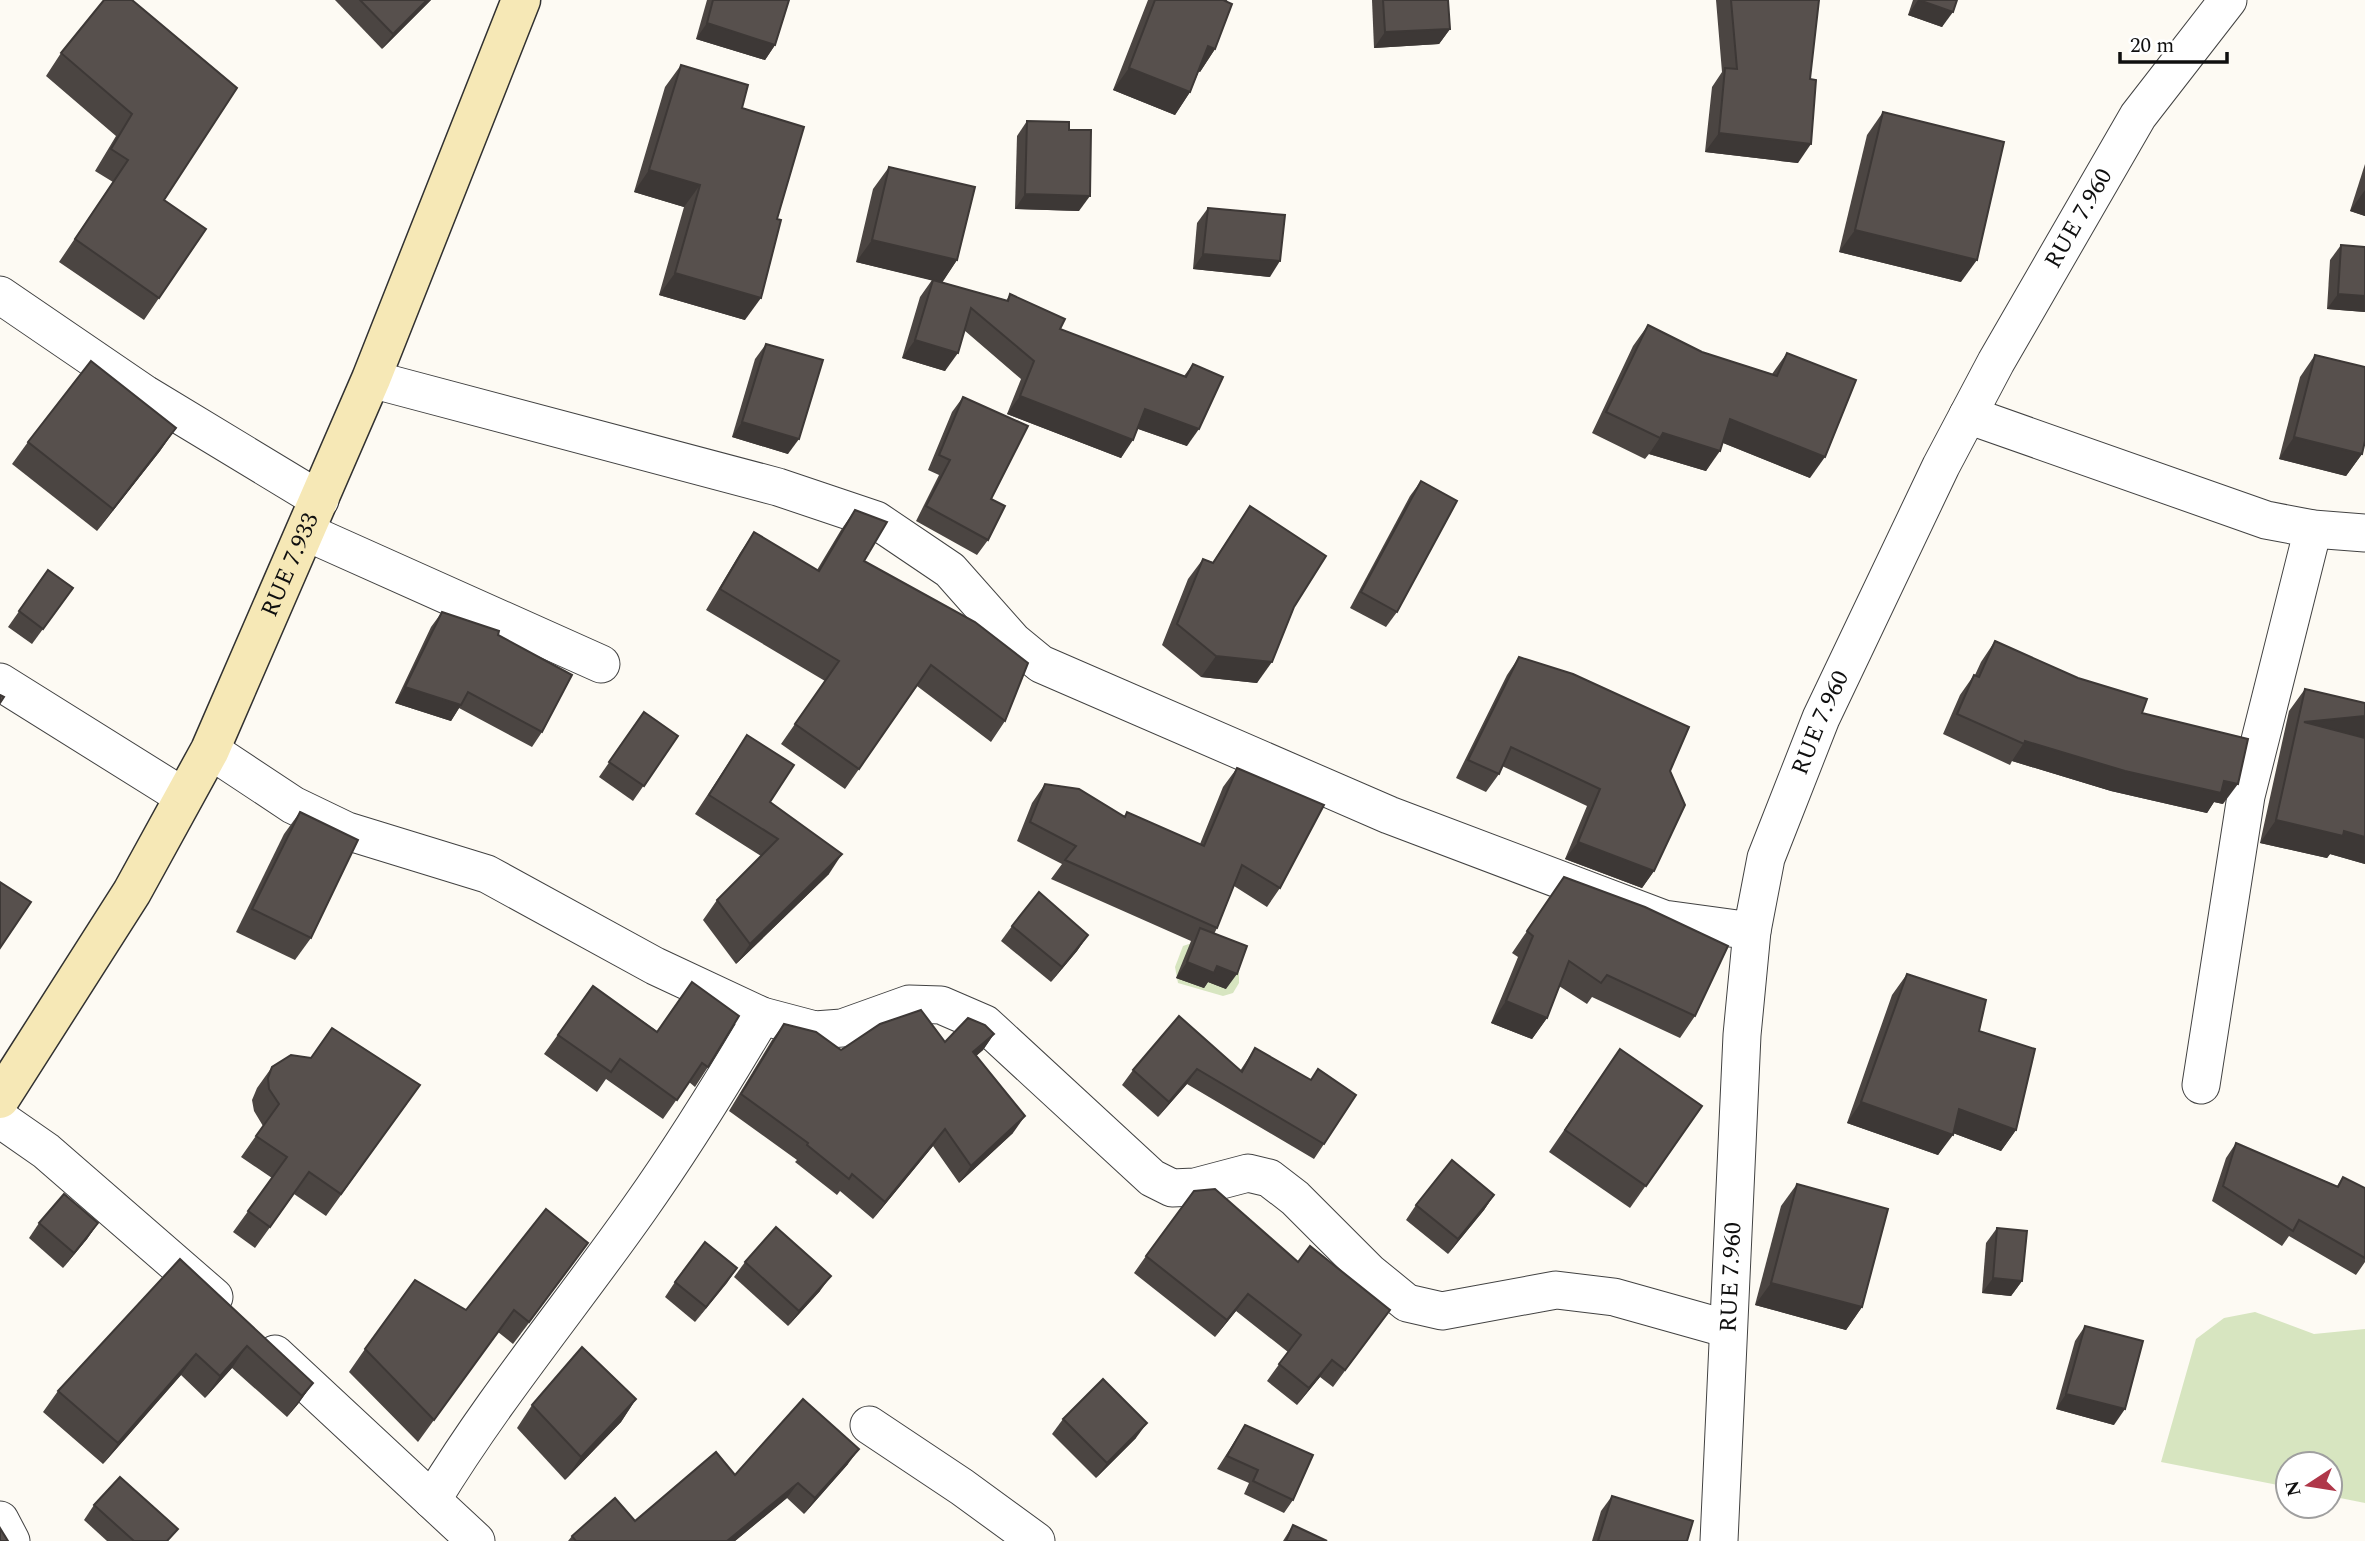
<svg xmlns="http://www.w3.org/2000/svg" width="2365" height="1541" viewBox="0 0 2365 1541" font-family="Spectral,serif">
<rect width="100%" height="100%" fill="#fdfaf3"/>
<g fill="#d7e5c0">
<path d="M1192,943L1226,957L1239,967V983L1233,993L1223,996L1178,983L1175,967L1183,946Z"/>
<path d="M2255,1312L2314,1334L2365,1329V1503L2330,1496V1464H2288V1487L2161,1462L2196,1339L2224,1318Z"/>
</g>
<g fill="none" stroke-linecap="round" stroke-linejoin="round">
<defs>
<g id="street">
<path d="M0,295L145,394L320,500"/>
<path d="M371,379L778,487L876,520L950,570L1013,641L1041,664L1389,815L1664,919L1752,931"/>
<path d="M1968,415L2266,520L2313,529L2365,533"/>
<path d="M306,532L601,664"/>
<path d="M0,682L184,797"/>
<path d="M210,750L293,805L347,831L487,874L655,966L762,1016L815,1030L842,1028L909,1004L941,1005L985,1024L1152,1178L1172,1188L1195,1187L1248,1173L1269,1178L1295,1198L1369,1272L1407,1303L1442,1311L1556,1290L1614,1297L1728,1329"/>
<path d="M2201,1085L2246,796L2313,529"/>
<path d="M0,1119L46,1151L214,1297"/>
<path d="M275,1354L476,1541"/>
<path d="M869,1425L962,1487L1036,1541"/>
<path d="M432,1500C494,1398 570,1307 639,1209C683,1147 723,1082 762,1016"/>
<path d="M0,1520L11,1541"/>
<path id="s1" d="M1719,1541L1742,1035L1752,931L1766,858L1821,718L1941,466L1996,362L2138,116L2228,0"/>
</g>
<g id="secondary">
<path id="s2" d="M0,1099L132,892L210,750L371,379L521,0"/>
</g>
</defs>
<use href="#street" stroke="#424242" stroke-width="39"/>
<use href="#secondary" stroke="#313131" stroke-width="41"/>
<use href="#street" stroke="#fff" stroke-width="37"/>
<use href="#secondary" stroke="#f6e8b6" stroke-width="38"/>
</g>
<g fill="#4b4542">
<path d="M104,0L164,200L206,229L144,320L59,262L113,182L95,171L116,136L46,76L61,53Z"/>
<path d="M335,0H431L382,49Z"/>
<path d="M707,0H789L775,45L765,60L696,39Z"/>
<path d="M1148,0H1226L1215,49L1200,72L1199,71L1190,92L1175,115L1113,90Z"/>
<path d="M1372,0H1448L1450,29L1439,44L1374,48Z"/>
<path d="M1716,0H1819L1810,79L1798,163L1705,152L1712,87L1722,72Z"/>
<path d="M1913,0H1957L1942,27L1908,15Z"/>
<path d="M681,65L742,108L745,320L659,295L684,207L634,192L665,87Z"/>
<path d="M1883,112L1961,282L1839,252L1867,135Z"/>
<path d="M1027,121L1069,130L1079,211L1015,209L1017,136Z"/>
<path d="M2365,164V216L2350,211Z"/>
<path d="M889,167L957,260L942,282L1006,301L1010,294L1060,329L1184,376L1193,364L1187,446L1138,429L1121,458L1007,414L1021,379L964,330L945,371L902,358L920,297L932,280L856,262L873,189Z"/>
<path d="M1208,208L1270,277L1193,269L1197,223Z"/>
<path d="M2341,245L2365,312L2327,309L2330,260Z"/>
<path d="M1648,325L1702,352L1772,374L1787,353L1810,478L1723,443L1706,471L1649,454L1645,459L1592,433L1633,346Z"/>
<path d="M766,344L788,454L732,437L755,359Z"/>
<path d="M2315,355L2362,454L2346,476L2279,459L2300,377Z"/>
<path d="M963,397L988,540L977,555L916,521L939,475L928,470L952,412Z"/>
<path d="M176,428L160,451L97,531L12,464L28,442Z"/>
<path d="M1421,481L1397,612L1386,627L1350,608L1410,496Z"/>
<path d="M1250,506L1294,607L1257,683L1201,677L1162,645L1188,579L1203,559L1213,562Z"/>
<path d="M855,510L864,561L1005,721L991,742L917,686L845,789L781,744L825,681L706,610L740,553L754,532L817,570L841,530Z"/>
<path d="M48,570L73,588L32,644L8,627Z"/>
<path d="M442,612L498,635L542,732L532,747L459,708L451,721L395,703L431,627Z"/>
<path d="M1995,641L2142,713L2223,804L2214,802L2207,813L2111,791L2012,761L2010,765L1943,734L1960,695L1974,675H1975L1981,662Z"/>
<path d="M1519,657L1670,771L1654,871L1642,888L1565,859L1587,806L1502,766L1499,774L1486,792L1456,778L1507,675Z"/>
<path d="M2305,689L2360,737L2365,864L2330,854L2327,858L2260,843L2289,711Z"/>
<path d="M644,712L678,736L633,801L599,777Z"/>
<path d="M747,735L770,802L829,874L736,964L703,920L717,900L761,856L695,814Z"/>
<path d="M1237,768L1280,888L1267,907L1234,886L1217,928L1214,934L1226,989L1208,982L1204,988L1176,978L1191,941L1051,879L1062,864L1017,841L1032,803L1045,784L1124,816L1127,812L1200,844L1223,787Z"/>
<path d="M300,812L311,938L295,960L236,932L284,834Z"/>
<path d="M1564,877L1695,1016L1680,1038L1592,997L1587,1004L1559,986L1547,1018L1532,1039L1491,1023L1518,957L1512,953Z"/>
<path d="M1012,926L1088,935L1077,951L1051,982L1001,941Z"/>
<path d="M1907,974L1979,1031L2016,1130L2001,1151L1953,1133L1938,1155L1847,1123L1892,995Z"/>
<path d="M593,986L708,1067L695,1087L689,1082L663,1119L606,1079L597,1092L544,1054Z"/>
<path d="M1179,1016L1240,1071L1255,1048L1324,1144L1314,1159L1187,1084L1158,1117L1122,1085L1133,1070Z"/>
<path d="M784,1024L841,1050L945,1042L994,1034L983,1050L976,1056L1013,1133L959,1183L933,1146L873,1219L840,1191L837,1195L795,1162L797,1160L729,1111L772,1040Z"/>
<path d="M1620,1049L1702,1106L1630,1208L1549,1152Z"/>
<path d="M272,1067L420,1085L326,1216L294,1194L255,1248L233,1232L272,1178L241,1157L263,1126L254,1111L252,1100L257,1088Z"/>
<path d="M2236,1143L2337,1186L2343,1177L2365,1188V1262L2356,1275L2289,1236L2282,1246L2212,1201L2226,1158Z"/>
<path d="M1797,1184L1862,1307L1846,1330L1755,1305L1781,1206Z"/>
<path d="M1494,1195L1484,1210L1448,1254L1406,1220L1416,1205Z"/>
<path d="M39,1223H98L87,1239L63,1268L29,1238Z"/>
<path d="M1997,1228L2022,1281L2011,1296L1982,1293L1986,1243Z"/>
<path d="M1146,1256L1298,1262L1390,1310L1333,1387L1320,1377L1297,1405L1267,1381L1288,1352L1236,1311L1215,1337L1134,1273Z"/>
<path d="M180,1259L313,1383L298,1404L287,1417L232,1368L205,1398L181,1375L103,1464L43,1412L58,1391Z"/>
<path d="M745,1262L820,1291L788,1326L734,1277Z"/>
<path d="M572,1265L513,1344L498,1332L418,1442L349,1372L365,1349L466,1310Z"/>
<path d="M737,1268L695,1322L665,1297L675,1282Z"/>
<path d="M2085,1326L2114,1425L2056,1409L2075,1341Z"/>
<path d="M636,1399L621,1422L565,1480L517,1428L532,1405Z"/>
<path d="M1063,1419L1136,1438L1096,1478L1052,1434Z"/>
<path d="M1245,1425L1293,1500L1284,1513L1244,1494L1249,1483L1217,1469Z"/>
<path d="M848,1464L804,1514L787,1498L735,1541H568L572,1536L635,1521L735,1475Z"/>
<path d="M1612,1496L1687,1541H1592L1601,1511Z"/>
<path d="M94,1505L169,1541H107L84,1520Z"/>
<path d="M1293,1525L1327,1541H1283Z"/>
</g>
<g fill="#3d3836">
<path d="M427,0H431L382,49L393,34Z"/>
<path d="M1918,0L1953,12L1942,27L1908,15Z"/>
<path d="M707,23L775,45L765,60L696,39Z"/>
<path d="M1450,29L1439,44L1374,48L1385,32Z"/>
<path d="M1208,46L1215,49L1200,72L1193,69Z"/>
<path d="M1129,68L1190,92L1175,115L1113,90Z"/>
<path d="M1719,133L1811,144L1798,163L1705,152Z"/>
<path d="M649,170L700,185L684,207L634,192Z"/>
<path d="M2365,190V216L2350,211Z"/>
<path d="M1025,194L1090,196L1079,211L1015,209Z"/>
<path d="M1855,230L1977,260L1961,282L1839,252Z"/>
<path d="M872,240L957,260L942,283L856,262Z"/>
<path d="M1203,254L1280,261L1270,277L1193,269Z"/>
<path d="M675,273L761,298L745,320L659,295Z"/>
<path d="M2338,294L2365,296V312L2327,309Z"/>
<path d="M915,340L958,353L945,371L902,358Z"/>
<path d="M1020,396L1133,440L1121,458L1007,414Z"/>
<path d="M1145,409L1199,429L1187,446L1133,427Z"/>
<path d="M1730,419L1825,457L1810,478L1716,440Z"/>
<path d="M742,422L799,439L788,454L732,437Z"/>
<path d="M176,428L160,451L97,531L113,509Z"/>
<path d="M1663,433L1720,451L1706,471L1649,454Z"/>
<path d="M2294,437L2362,454L2346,476L2279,459Z"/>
<path d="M1216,656L1272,662L1257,683L1201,677Z"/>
<path d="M405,687L461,705L451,721L395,703Z"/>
<path d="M2365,716V737L2293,744L2304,722Z"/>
<path d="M2025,741L2224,781L2238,784L2223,804L2214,802L2207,813L2111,791L2012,761Z"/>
<path d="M2276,820L2344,831L2365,837V864L2330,854L2327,858L2260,843Z"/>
<path d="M1578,842L1654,871L1642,888L1565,859Z"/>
<path d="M842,854L829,874L736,964L750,944Z"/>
<path d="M1088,935L1077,951L1051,982L1062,967Z"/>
<path d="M1187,962L1217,966L1237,974L1226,989L1208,982L1204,988L1176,978Z"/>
<path d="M1506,1001L1547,1018L1532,1039L1491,1023Z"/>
<path d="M994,1034L983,1050L961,1069L973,1052Z"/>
<path d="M1197,1069L1187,1084L1158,1117L1169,1102Z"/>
<path d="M1861,1102L1953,1135L1938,1155L1847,1123Z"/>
<path d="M1959,1109L2016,1130L2001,1151L1945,1130Z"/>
<path d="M1025,1116L1013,1133L959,1183L971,1166Z"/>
<path d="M945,1129L933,1146L873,1219L885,1202Z"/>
<path d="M1494,1195L1484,1210L1448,1254L1458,1239Z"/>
<path d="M98,1223L87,1239L63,1268L74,1253Z"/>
<path d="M588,1243L572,1265L513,1344L529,1322Z"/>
<path d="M737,1268L727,1283L695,1322L706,1307Z"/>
<path d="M831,1276L820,1291L788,1326L799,1311Z"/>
<path d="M1993,1278L2022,1281L2011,1296L1982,1293Z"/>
<path d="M1771,1283L1862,1307L1846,1330L1755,1305Z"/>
<path d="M1248,1294L1236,1311L1215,1337L1227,1320Z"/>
<path d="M247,1346L232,1368L205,1398L220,1376Z"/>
<path d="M196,1354L181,1375L103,1464L118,1443Z"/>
<path d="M1332,1360L1320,1377L1297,1405L1309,1388Z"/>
<path d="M313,1383L298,1404L287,1417L302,1396Z"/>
<path d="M2066,1394L2125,1409L2114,1425L2056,1409Z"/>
<path d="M636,1399L621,1422L565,1480L581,1457Z"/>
<path d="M1147,1423L1136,1438L1096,1478L1107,1463Z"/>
<path d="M859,1449L848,1464L804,1514L815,1498Z"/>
<path d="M798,1483L787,1498L735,1541H727Z"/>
</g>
<g fill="#57504d" stroke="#3d3836" stroke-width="2">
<path d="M104,0H132L237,88L164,200L206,229L159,298L75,239L128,160L111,149L132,114L61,53Z"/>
<path d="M360,0H427L393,34Z"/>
<path d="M713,0H789L775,45L707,23Z"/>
<path d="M1155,0H1226L1225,1L1232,4L1215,49L1208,46L1190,92L1129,68Z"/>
<path d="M1383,0H1448L1450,29L1385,32Z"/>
<path d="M1731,0H1819L1810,79L1816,80L1811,144L1719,133L1725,68L1737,69Z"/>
<path d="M1919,0H1957L1953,12Z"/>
<path d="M681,65L748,85L742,108L804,127L777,219L781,220L761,298L675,273L700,185L649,170Z"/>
<path d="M1883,112L2004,142L1977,260L1855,230Z"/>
<path d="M1027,121L1069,122V130H1091L1090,196L1025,194Z"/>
<path d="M889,167L975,187L957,260L872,240Z"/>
<path d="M1208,208L1285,215L1280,261L1203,254Z"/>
<path d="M2341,245L2365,247V296L2338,294Z"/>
<path d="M933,280L1008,301L1010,294L1065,319L1060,329L1186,377L1193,364L1223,377L1199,429L1145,409L1133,440L1020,396L1034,361L971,308L958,353L915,340Z"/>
<path d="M1648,325L1702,352L1777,376L1787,353L1856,380L1825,457L1730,419L1720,451L1663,433L1660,438L1606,412Z"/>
<path d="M766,344L823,360L799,439L742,422Z"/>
<path d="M2315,355L2365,367V441L2362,454L2294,437Z"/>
<path d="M91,361L176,428L113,509L28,442Z"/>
<path d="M963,397L1028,426L991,499L1005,506L988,540L926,506L950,460L939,455Z"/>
<path d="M1421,481L1457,501L1397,612L1361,592Z"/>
<path d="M1250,506L1326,556L1294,607L1272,662L1216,656L1177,624L1203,559L1213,563Z"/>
<path d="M855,510L887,522L864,561L975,622L1028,663L1005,721L931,665L859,769L795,724L839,661L720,589L754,532L819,571Z"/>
<path d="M48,570L73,588L43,629L19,611Z"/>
<path d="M442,612L499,631L498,635L572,675L542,732L468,692L461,705L405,687Z"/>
<path d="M1995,641L2078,678L2147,699L2142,713L2248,739L2238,784L2224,781L2221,793L2125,771L2025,741L2024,744L1957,714L1974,675L1979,677Z"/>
<path d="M1519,657L1573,674L1689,727L1670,771L1685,805L1654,871L1578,842L1600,789L1511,747L1499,774L1468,760Z"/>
<path d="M2305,689L2365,703V716L2304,722L2365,738V837L2344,831L2343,836L2276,820Z"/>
<path d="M0,695L4,697L0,703Z"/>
<path d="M644,712L678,736L644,786L609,762Z"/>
<path d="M747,735L794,765L770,802L842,854L750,944L717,900L778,839L709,795Z"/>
<path d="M1237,768L1324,805L1280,888L1242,865L1217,928L1065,860L1076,846L1030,822L1045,784L1079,789L1125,817L1127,812L1204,846Z"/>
<path d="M300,812L358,840L311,938L252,909Z"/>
<path d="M1564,877L1645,907L1728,946L1695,1016L1607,975L1601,983L1569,961L1547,1018L1506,1001L1533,936L1527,931Z"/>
<path d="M0,882L31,902L0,948Z"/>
<path d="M1039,892L1088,935L1062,967L1012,926Z"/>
<path d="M1200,928L1247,946L1237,974L1217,966L1214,973L1187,962Z"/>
<path d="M1907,974L1986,1000L1979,1031L2035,1049L2016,1130L1959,1109L1953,1135L1861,1102Z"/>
<path d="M692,982L739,1016L708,1067L702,1063L677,1100L620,1059L611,1072L558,1035L593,986L657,1032Z"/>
<path d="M921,1010L945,1042L968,1018L985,1025L994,1034L973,1052L1025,1116L971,1166L945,1129L885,1202L852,1174L849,1179L807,1145L808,1143L741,1094L784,1024L816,1032L841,1050L880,1024Z"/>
<path d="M1179,1016L1242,1072L1255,1048L1311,1080L1318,1069L1356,1095L1324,1144L1197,1069L1169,1102L1133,1070Z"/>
<path d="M332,1028L420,1085L341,1194L309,1172L270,1227L248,1211L287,1157L256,1136L279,1104L269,1089L268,1078L272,1067L291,1055L311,1058Z"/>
<path d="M1620,1049L1702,1106L1646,1186L1565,1130Z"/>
<path d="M2236,1143L2338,1187L2343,1177L2365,1188V1258L2299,1220L2293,1231L2223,1186Z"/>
<path d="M1452,1160L1494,1195L1458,1239L1416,1205Z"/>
<path d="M1797,1184L1888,1209L1862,1307L1771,1283Z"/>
<path d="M1215,1189L1298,1262L1310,1246L1390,1310L1345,1370L1332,1360L1309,1388L1279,1364L1301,1335L1248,1294L1227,1320L1146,1256L1194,1191Z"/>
<path d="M64,1194L98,1223L74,1253L39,1223Z"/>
<path d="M546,1209L588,1243L529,1322L514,1310L434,1420L365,1349L415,1280L466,1310Z"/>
<path d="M776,1227L831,1276L799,1311L745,1262Z"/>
<path d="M1997,1228L2027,1231L2022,1281L1993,1278Z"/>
<path d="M705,1242L737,1268L706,1307L675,1282Z"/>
<path d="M180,1259L313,1383L302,1396L247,1346L220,1376L196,1354L118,1443L58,1391Z"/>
<path d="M2085,1326L2143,1341L2125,1409L2066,1394Z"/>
<path d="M582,1347L636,1399L581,1457L532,1405Z"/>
<path d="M1103,1379L1147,1423L1107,1463L1063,1419Z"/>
<path d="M803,1399L859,1449L815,1498L798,1483L727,1541H576L572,1536L615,1498L635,1521L716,1452L735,1475Z"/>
<path d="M1245,1425L1313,1455L1293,1500L1253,1481L1258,1470L1227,1456Z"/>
<path d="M120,1477L178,1529L167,1541H134L94,1505Z"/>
<path d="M1612,1496L1693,1521L1687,1541H1598Z"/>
<path d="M1293,1525L1327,1541H1286Z"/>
<path d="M0,1528L8,1541H0Z"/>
</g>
<g text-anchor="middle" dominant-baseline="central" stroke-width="7" stroke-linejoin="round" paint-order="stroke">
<g font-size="24" fill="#0f0f0f" stroke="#fff">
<text stroke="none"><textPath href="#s1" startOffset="1398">RUE 7.960</textPath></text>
<text stroke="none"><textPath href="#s2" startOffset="609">RUE 7.933</textPath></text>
<text stroke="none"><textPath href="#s1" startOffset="831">RUE 7.960</textPath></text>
<text stroke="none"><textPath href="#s1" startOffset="264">RUE 7.960</textPath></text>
</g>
</g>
<g transform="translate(2309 1485) rotate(258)"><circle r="33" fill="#ffffff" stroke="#9f9f9f" stroke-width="2"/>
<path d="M0-5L12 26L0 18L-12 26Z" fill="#af3749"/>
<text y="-10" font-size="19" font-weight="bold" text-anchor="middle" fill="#0f0f0f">N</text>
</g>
<path d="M2120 52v10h107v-10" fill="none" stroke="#0f0f0f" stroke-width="3.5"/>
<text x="2130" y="52" font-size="21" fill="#0f0f0f" stroke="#ffffff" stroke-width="5" paint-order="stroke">20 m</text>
</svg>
